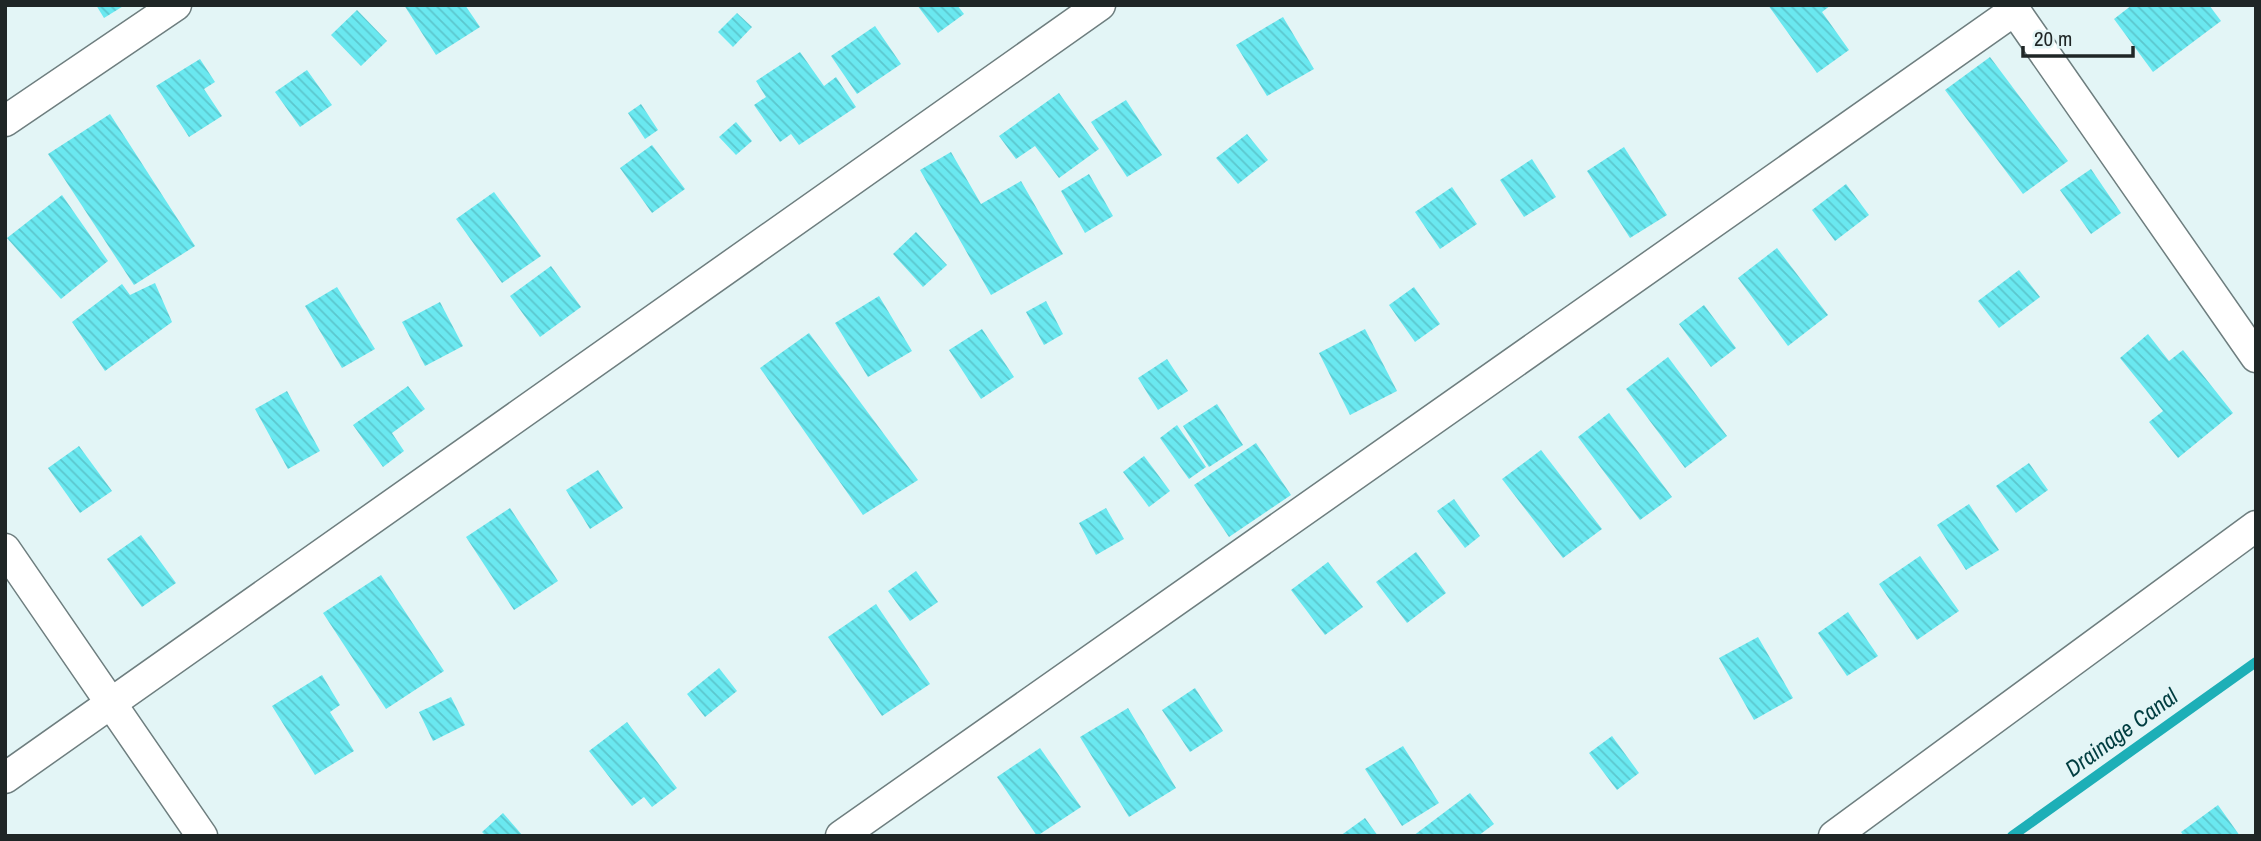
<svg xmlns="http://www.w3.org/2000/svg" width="2261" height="841" viewBox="0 0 2261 841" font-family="'Archivo Narrow',sans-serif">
<defs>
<pattern id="building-back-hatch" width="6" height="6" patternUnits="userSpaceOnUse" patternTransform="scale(1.75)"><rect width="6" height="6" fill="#6ae8f0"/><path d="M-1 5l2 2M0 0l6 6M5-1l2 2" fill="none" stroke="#5bc7ce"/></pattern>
</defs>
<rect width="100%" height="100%" fill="#e3f5f6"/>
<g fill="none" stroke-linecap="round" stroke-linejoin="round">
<path stroke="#1dafb7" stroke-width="10" d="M2012,836L2256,662"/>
</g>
<g fill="url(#building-back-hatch)">
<path d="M96,5H125L104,18Z"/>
<path d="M404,5H465L480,27L436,55Z"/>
<path d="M917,5H957L964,14L938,33Z"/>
<path d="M1768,5H1831L1822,12L1849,50L1817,73Z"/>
<path d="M2132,5H2209L2221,21L2153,72L2114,19Z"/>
<path d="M357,10L387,41L361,66L331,35Z"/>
<path d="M737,13L752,27L733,47L718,32Z"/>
<path d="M1283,17L1314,69L1267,96L1236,45Z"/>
<path d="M875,26L901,64L857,94L831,56Z"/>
<path d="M800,52L824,86L836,77L856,107L799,145L791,134L780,142L754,105L766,97L756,81Z"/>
<path d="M1990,57L2068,161L2023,194L1945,90Z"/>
<path d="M200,59L215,82L204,89L222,116L189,137L156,86Z"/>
<path d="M307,70L332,105L300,127L275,92Z"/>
<path d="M1059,93L1099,149L1059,178L1035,146L1016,159L999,136Z"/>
<path d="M1126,100L1162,155L1127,177L1091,122Z"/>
<path d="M641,104L658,130L645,139L628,113Z"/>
<path d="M110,114L195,246L134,285L48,154Z"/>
<path d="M736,122L752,141L736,155L719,137Z"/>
<path d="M1247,134L1268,160L1238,184L1216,158Z"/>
<path d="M652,145L685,189L652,213L620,168Z"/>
<path d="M1624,147L1667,215L1630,238L1587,171Z"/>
<path d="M951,152L981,204L1021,181L1063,254L991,295L920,170Z"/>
<path d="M1532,159L1556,197L1524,217L1500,180Z"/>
<path d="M2091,169L2121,213L2091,234L2060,190Z"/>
<path d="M1089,174L1113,216L1085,233L1061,191Z"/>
<path d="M1846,184L1869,215L1835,241L1812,210Z"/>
<path d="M1452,187L1477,224L1440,249L1415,212Z"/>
<path d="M494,192L541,256L502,283L456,219Z"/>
<path d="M62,195L108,261L61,299L7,238Z"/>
<path d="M916,232L947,265L923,287L893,254Z"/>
<path d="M1777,248L1828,315L1788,346L1738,278Z"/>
<path d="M551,266L581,307L540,337L510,296Z"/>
<path d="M2019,270L2040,297L1999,328L1978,301Z"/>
<path d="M155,283L172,322L105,371L72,322L122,284L130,295Z"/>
<path d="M337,287L375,349L342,368L305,306Z"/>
<path d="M1414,287L1440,324L1415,342L1389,305Z"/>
<path d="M879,296L912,351L868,377L835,323Z"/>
<path d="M1046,301L1063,334L1044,345L1026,312Z"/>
<path d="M440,302L463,346L425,366L402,322Z"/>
<path d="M1704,305L1736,348L1711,367L1679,324Z"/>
<path d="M982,329L1014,377L981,399L949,350Z"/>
<path d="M1365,329L1397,391L1350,415L1319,353Z"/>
<path d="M809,333L918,480L863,515L760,368Z"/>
<path d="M2148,334L2169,361L2183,350L2233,413L2178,458L2149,422L2163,411L2120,358Z"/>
<path d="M1668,357L1727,436L1685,468L1626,389Z"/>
<path d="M1167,359L1188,391L1158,410L1138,378Z"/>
<path d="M408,386L425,409L392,433L404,451L383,467L353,425Z"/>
<path d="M287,391L320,451L288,469L255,409Z"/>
<path d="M1217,404L1243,445L1209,467L1183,426Z"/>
<path d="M1609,413L1672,497L1640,520L1578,437Z"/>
<path d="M1177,425L1206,467L1189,479L1160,438Z"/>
<path d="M1256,443L1291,495L1229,537L1194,485Z"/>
<path d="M79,446L112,491L80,513L48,468Z"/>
<path d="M1541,450L1602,529L1563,558L1502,479Z"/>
<path d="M1144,456L1170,491L1149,507L1123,472Z"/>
<path d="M2029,463L2048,490L2016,513L1996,486Z"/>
<path d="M598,470L623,508L590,529L566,490Z"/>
<path d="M1454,499L1480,536L1465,548L1437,511Z"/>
<path d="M1969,504L1999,550L1966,570L1937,525Z"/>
<path d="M510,508L558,581L514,610L466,537Z"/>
<path d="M1106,508L1124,539L1096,555L1079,523Z"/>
<path d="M141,535L176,583L142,607L107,559Z"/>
<path d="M1416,552L1446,593L1407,623L1376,582Z"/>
<path d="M1920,556L1959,611L1917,640L1879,584Z"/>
<path d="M1328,562L1363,607L1325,635L1291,590Z"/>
<path d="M916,571L938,602L910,621L888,591Z"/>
<path d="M381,575L444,671L386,709L323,613Z"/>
<path d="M876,604L930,684L882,716L828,637Z"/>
<path d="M1848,612L1878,656L1847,676L1818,633Z"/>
<path d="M1758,637L1793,698L1754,720L1719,658Z"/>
<path d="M719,668L737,691L705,717L687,694Z"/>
<path d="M322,675L340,705L330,712L354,751L315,775L272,706Z"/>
<path d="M1195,688L1223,731L1190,752L1162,710Z"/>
<path d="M451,697L465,725L433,741L419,712Z"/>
<path d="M1128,708L1176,788L1129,817L1080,737Z"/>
<path d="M627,722L677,788L652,807L644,797L632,806L589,751Z"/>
<path d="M1612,736L1639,773L1617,790L1589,753Z"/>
<path d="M1403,746L1439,803L1402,826L1365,769Z"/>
<path d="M1040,748L1081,807L1037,836L997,777Z"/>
<path d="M1470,793L1494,824L1478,836H1413Z"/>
<path d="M2218,805L2240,836H2184L2181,832Z"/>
<path d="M503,813L523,836H486L482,832Z"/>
<path d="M1365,818L1378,836H1340Z"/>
</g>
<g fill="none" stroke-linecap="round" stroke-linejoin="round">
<defs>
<g id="street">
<path d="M2011,5L2256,357"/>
<path d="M5,121L176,5"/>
<path d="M5,549L202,836"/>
<path d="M5,778L1100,5"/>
<path d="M841,836L2015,10"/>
<path d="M1834,836L2256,526"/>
</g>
</defs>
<use href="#street" stroke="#6e7e7f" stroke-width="33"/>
<use href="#street" stroke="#fff" stroke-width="30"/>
</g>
<g text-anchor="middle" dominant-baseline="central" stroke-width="5" stroke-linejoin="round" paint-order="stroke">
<g font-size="23" font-style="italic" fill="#003d40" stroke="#e3f5f6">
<text transform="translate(2121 732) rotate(-36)">Drainage Canal</text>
</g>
</g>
<rect width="2261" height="841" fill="none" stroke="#1f2626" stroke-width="14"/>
<path d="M2023 46v10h110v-10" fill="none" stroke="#1f2626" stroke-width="3.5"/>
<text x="2034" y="46" font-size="21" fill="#1f2626" stroke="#e3f5f6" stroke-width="5" paint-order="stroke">20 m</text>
</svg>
